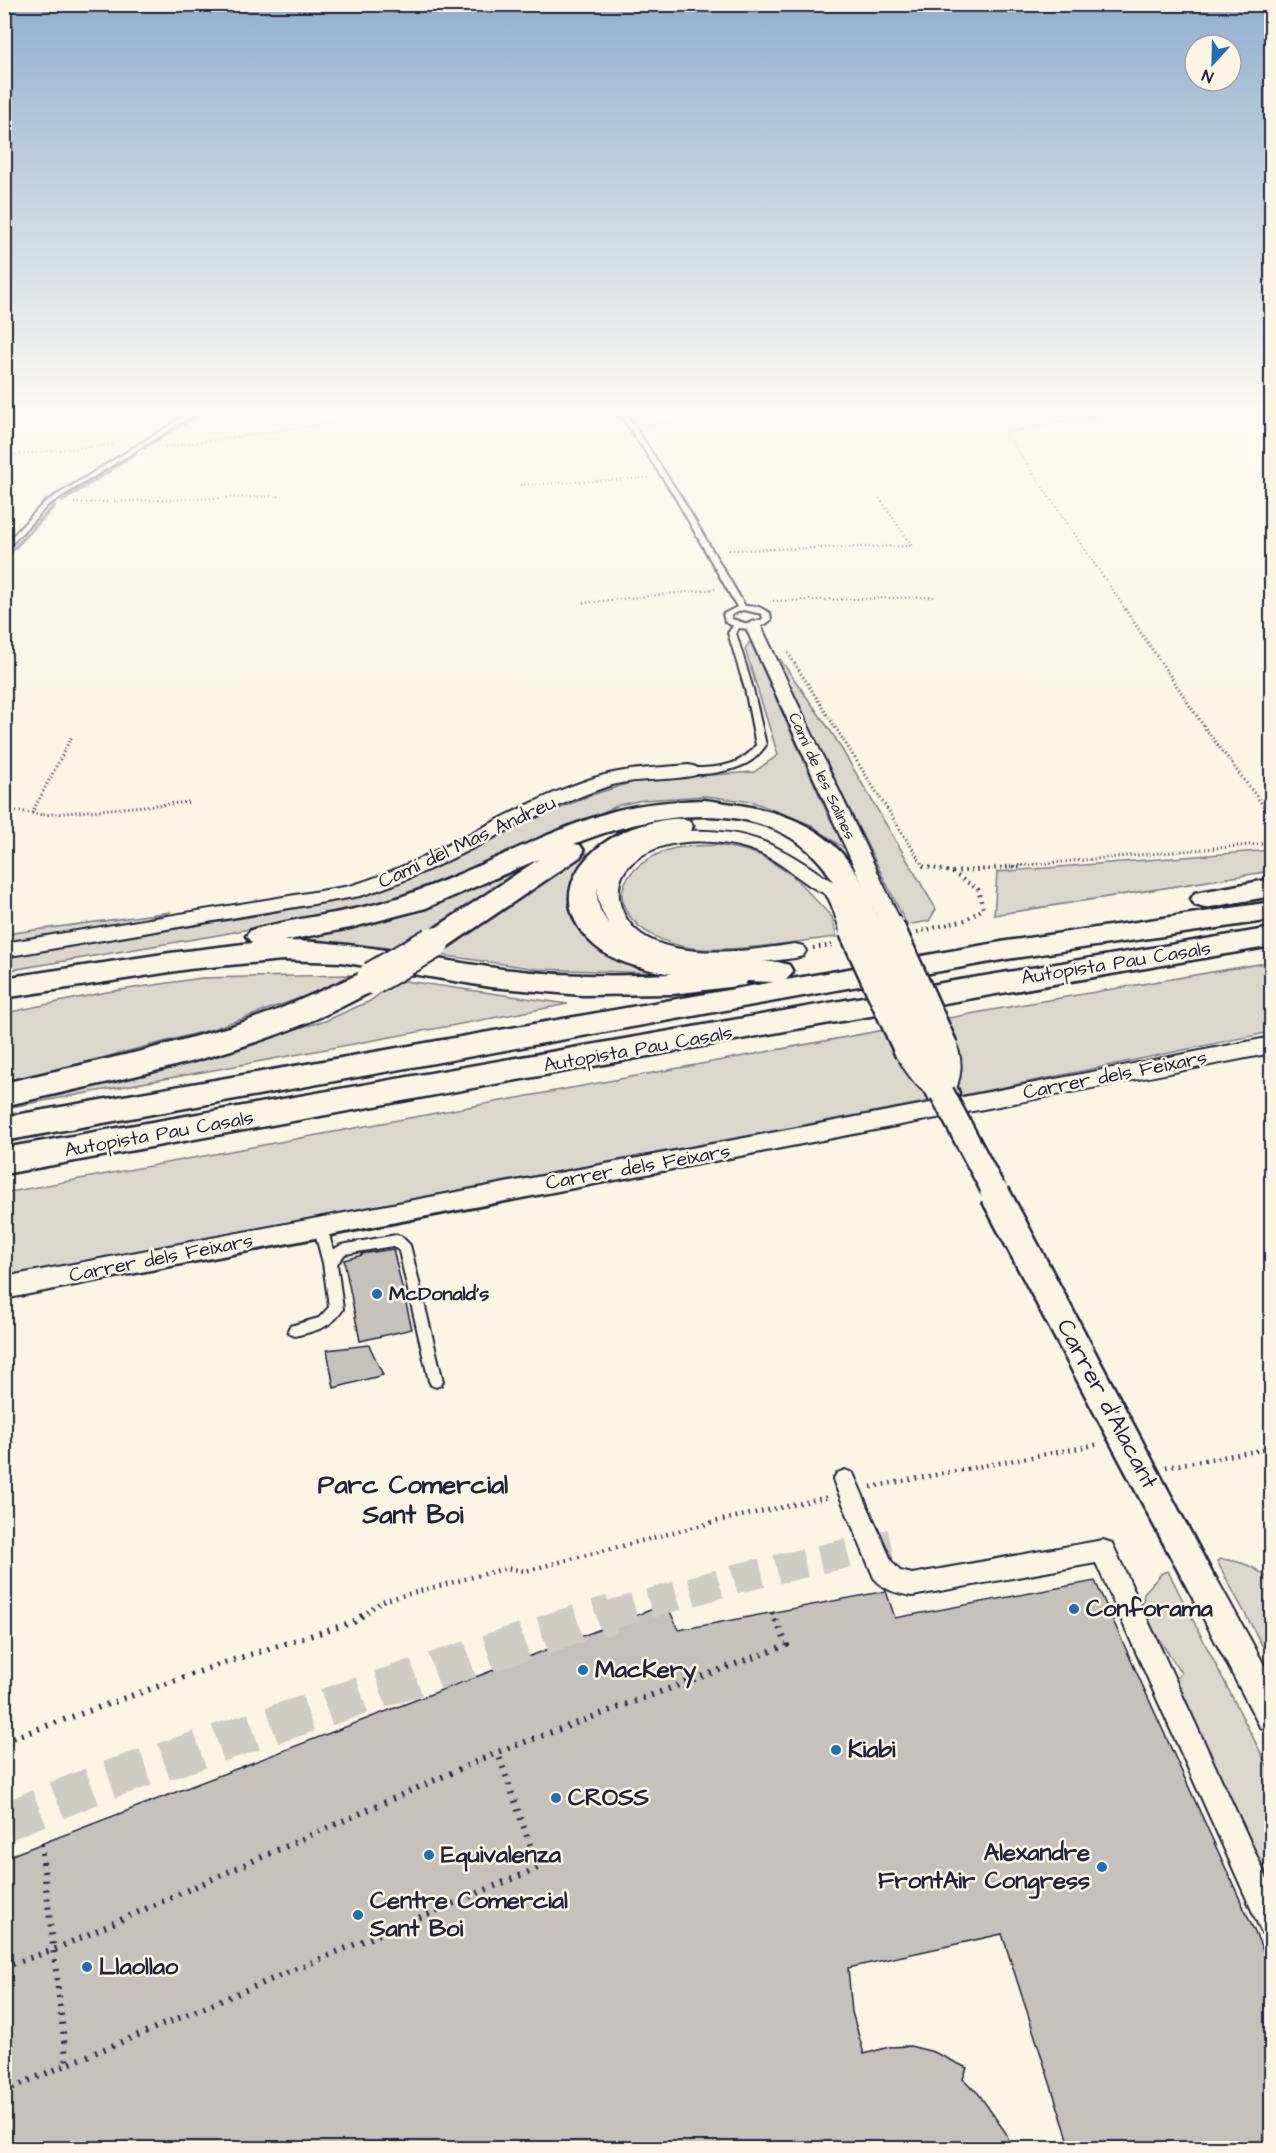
<svg xmlns="http://www.w3.org/2000/svg" width="1276" height="2153" viewBox="0 0 1276 2153" font-family="'Architects Daughter',sans-serif">
<rect width="100%" height="100%" fill="#fcf5e5"/>
<filter id="ink" filterUnits="userSpaceOnUse"><feTurbulence type="fractalNoise" baseFrequency=".0167" numOctaves="2"/><feDisplacementMap in="SourceGraphic" scale="12" xChannelSelector="R" yChannelSelector="G"/><feConvolveMatrix kernelMatrix="1 2 1 2 8 2 1 2 1" color-interpolation-filters="sRGB"/></filter>
<g filter="url(#ink)">
<g fill="#dcd6cc" stroke="#7f7c84" stroke-width="1.5">
<path d="M1043,409H1091L1098,416L1057,422Z"/>
<path d="M750,641L829,817L848,851L811,825L753,802L705,796L643,800L619,805L508,854L383,902L224,934L5,971V956L249,917L372,893L407,880L513,828L592,795L639,780L754,772L778,755L745,649Z"/>
<path d="M780,659L834,736L936,909L929,921L907,925L776,661Z"/>
<path d="M717,845L744,850L762,856L792,875L832,917L837,937C795,941 720,956 681,946C626,933 593,886 658,854C676,845 697,846 717,845Z"/>
<path d="M1271,850V871L994,915L997,872Z"/>
<path d="M587,853L572,887L571,910L579,929L606,955L656,973L537,969L440,955L564,866Z"/>
<path d="M530,866L398,949L309,940H275L378,921L430,906Z"/>
<path d="M171,912L126,923L5,943V934Z"/>
<path d="M1271,962V1032L995,1089L5,1276L4,1193L1008,1007Z"/>
<path d="M352,975L314,993L213,1029L5,1083V1013L107,992L202,978Z"/>
<path d="M398,980L568,1004C380,1038 193,1075 5,1108V1104L325,1021L370,1001Z"/>
<path d="M1221,1559C1242,1561 1256,1567 1271,1581V1662L1217,1561Z"/>
<path d="M1168,1571L1271,1773V1889L1173,1682L1181,1673L1142,1613L1144,1593L1162,1573Z"/>
</g>
<g fill="none" stroke-linecap="round" stroke-linejoin="round">
<g stroke="#78757e" stroke-width="4">
<path d="M143,448L208,409"/>
<path d="M62,501L135,454"/>
<path d="M4,559L54,506"/>
</g>
</g>
<g fill="#c6c1bb" stroke="#22223b" stroke-width="1.5">
<path d="M393,1249L412,1329L360,1341L344,1260L362,1255L361,1254Z"/>
<path d="M369,1345L383,1375L334,1388L327,1350Z"/>
<path d="M1095,1581L1272,1970V2148H1071L1002,1934L848,1968L852,2012L864,2054L889,2047L910,2046L934,2052L967,2068L963,2079L978,2093L1006,2133L1012,2148H4V1858L666,1604L679,1630L886,1591L895,1618Z"/>
</g>
<g fill="none" stroke-linecap="round" stroke-linejoin="round">
<path stroke="#d0cbc3" stroke-width="29" stroke-dasharray="29 15" stroke-linecap="butt" d="M607,1616L738,1578L905,1540"/>
<path stroke="#d0cbc3" stroke-width="38" stroke-dasharray="38 19" stroke-linecap="butt" d="M4,1822L102,1782L561,1629L612,1614"/>
<defs>
<g id="service">
<path d="M196,409H203L48,505L4,552V545L44,503Z"/>
<path d="M617,409H623L681,497L745,606L759,607L770,613L771,620C762,628 751,630 739,628L736,633L753,689L766,745C761,752 756,758 749,762C737,770 696,779 684,771C690,767 696,768 703,768C725,767 743,763 756,745L745,689L728,633L733,626L725,622L723,614L737,607L675,497ZM743,610L762,614L763,619L748,624L732,619L731,615Z"/>
<path d="M320,1221L325,1222L327,1226L333,1250L341,1245L396,1235L401,1236L410,1245L443,1381L441,1385L436,1387L431,1385L429,1381L399,1251L393,1246L345,1254L337,1264L343,1309C332,1328 315,1331 295,1336L290,1334L288,1330L290,1326L319,1318L329,1307L323,1263L313,1226L315,1222Z"/>
</g>
<path id="pedestrian" d="M845,1470L853,1473L892,1562L900,1571L912,1574L1103,1540L1112,1543L1272,1889V1937L1262,1933L1096,1563L912,1596C895,1593 886,1591 874,1578L833,1480L837,1473Z"/>
<g id="minor">
<path d="M753,621L761,626L903,926L900,931L892,933L884,931L881,926L745,626Z"/>
<path d="M689,765L696,767L698,771L696,775C666,782 635,777 606,787C521,816 447,870 360,896L4,957V943L350,886C435,860 509,806 594,778C624,768 657,768 689,765Z"/>
<path d="M689,831C747,829 777,844 823,876C829,880 839,883 843,888C852,898 857,919 862,931L859,936L851,938L843,936C837,926 833,901 825,894C821,891 814,889 809,885C793,874 778,861 760,853C722,837 656,834 627,868C618,879 617,895 621,907C641,968 748,951 795,944L803,946L806,951L803,956L795,958C742,965 687,973 637,949C622,942 610,928 603,913C577,858 649,835 689,831Z"/>
<path d="M1272,1037V1053C849,1136 426,1215 4,1299V1277L941,1101C920,1095 905,1071 895,1053L899,1047L907,1045L915,1047L925,1064L936,1074L934,1047L938,1041L946,1039L954,1041C965,1059 961,1082 951,1099L947,1100Z"/>
<path d="M1202,1570L1214,1574L1272,1679V1732L1260,1727L1186,1585L1190,1574Z"/>
</g>
<g id="motorway">
<path d="M704,800C761,807 819,816 853,868C866,887 873,909 883,930L878,936L868,939L858,936C843,915 840,887 823,866C765,793 649,813 574,844L580,845L584,851L580,857L444,949L433,952L422,949L418,943L422,937L539,859L426,908L350,928L284,941C353,941 420,957 488,967C549,976 610,977 671,974C645,969 614,963 594,945C541,897 584,843 639,826C655,822 672,816 689,820L693,826L689,832C665,838 640,840 620,856C573,893 606,935 650,950C690,964 736,962 778,962L789,965L793,972L786,980L1007,941L1272,902V920L1007,959L4,1141V1117L774,982L747,981L745,985L673,994L582,995L490,987L341,962L282,960L189,969L4,998V978L170,953L252,943L246,936L251,930C302,916 356,913 406,895C477,871 542,832 614,811C643,803 673,801 704,800Z"/>
<path d="M1272,879V896L1205,908L1195,905L1191,899L1195,893Z"/>
<path d="M1272,928V946L796,1029L4,1174V1148L954,981Z"/>
<path d="M373,968L384,971L388,978C381,989 366,994 355,1000C247,1057 122,1078 4,1106V1083L146,1050L229,1027L275,1011Z"/>
<path d="M923,1039L934,1042L951,1073L959,1093L954,1101L942,1105L930,1101L907,1050L912,1042Z"/>
</g>
</defs>
<use href="#service" stroke="#22223b" stroke-width="4"/>
<use href="#pedestrian" stroke="#22223b" stroke-width="4"/>
<use href="#minor" stroke="#22223b" stroke-width="4"/>
<use href="#motorway" stroke="#22223b" stroke-width="5"/>
<g stroke="#22223b" stroke-width="2" stroke-dasharray="1 3" stroke-linecap="butt">
<path d="M646,424L827,412"/>
<path d="M165,447L429,409"/>
<path d="M4,456L115,444"/>
<path d="M520,485L649,478"/>
<path d="M74,503L279,496"/>
<path d="M725,550L912,546L878,496"/>
<path d="M773,601L935,597"/>
<path d="M583,603L715,589"/>
<path d="M1126,610L1005,432L1163,409"/>
</g>
<g stroke="#22223b" stroke-width="3" stroke-dasharray="1 3" stroke-linecap="butt">
<path d="M1125,609L1205,728L1272,817"/>
<path d="M788,653L924,867"/>
<path d="M4,812L19,811L42,815L191,802"/>
<path d="M32,813L72,736"/>
<path d="M1006,867L1272,843"/>
</g>
<g stroke="#22223b" stroke-width="4" stroke-dasharray="1.5 4.5" stroke-linecap="butt">
<path d="M923,866L951,872L1023,866"/>
<path d="M917,932L965,920L983,909L978,889L951,872"/>
<path d="M813,948L832,945"/>
</g>
<g stroke="#22223b" stroke-width="4.5" stroke-dasharray="1.5 5" stroke-linecap="butt">
<path d="M1166,1467L1272,1448"/>
<path d="M871,1487L1100,1444"/>
<path d="M772,1613L773,1616"/>
<path d="M362,1616L382,1601L507,1568L525,1571L722,1520L829,1497"/>
</g>
<g stroke="#22223b" stroke-width="6" stroke-dasharray="2 7" stroke-linecap="butt">
<path d="M4,1741L221,1664L354,1622L364,1614"/>
<path d="M41,1844L67,2065"/>
<path d="M4,1967L53,1950L498,1752L787,1645L773,1614"/>
<path d="M4,2091L538,1868L498,1753"/>
</g>
<use href="#service" fill="#fcf5e5" fill-rule="evenodd"/>
<use href="#pedestrian" fill="#fcf5e5" fill-rule="evenodd"/>
<use href="#minor" fill="#fcf5e5" fill-rule="evenodd"/>
<use href="#motorway" fill="#fcf5e5" fill-rule="evenodd"/>
<defs>
<g id="minor-bridge-far1">
<path d="M892,926L946,1047"/>
<path d="M851,931L907,1053"/>
<path d="M942,1093L996,1195"/>
</g>
<path id="minor-bridge" d="M995,1194L1202,1585"/>
<g id="motorway-bridge">
<path d="M868,930L923,1050"/>
<path d="M373,978L433,943"/>
</g>
</defs>
<use href="#minor-bridge-far1" stroke="#22223b" stroke-width="28" stroke-linecap="butt"/>
<use href="#minor-bridge" stroke="#22223b" stroke-width="34" stroke-linecap="butt"/>
<use href="#motorway-bridge" stroke="#22223b" stroke-width="36" stroke-linecap="butt"/>
<use href="#minor-bridge-far1" stroke="#fcf5e5" stroke-width="23"/>
<use href="#minor-bridge" stroke="#fcf5e5" stroke-width="29"/>
<use href="#motorway-bridge" stroke="#fcf5e5" stroke-width="32"/>
</g>
</g>
<linearGradient id="sky" x2="0" y2="1"><stop stop-color="#92b1d0"/><stop offset="0.58" stop-color="#fefaf3"/><stop offset="1" stop-color="#fefaf3" stop-opacity="0"/></linearGradient>
<rect width="1276" height="710" fill="url(#sky)"/>
<g fill="#1f6fb2" stroke="#fcf5e5" stroke-width="2">
<circle cx="377" cy="1294" r="6"/>
<circle cx="1074" cy="1609" r="6"/>
<circle cx="583" cy="1670" r="6"/>
<circle cx="836" cy="1750" r="6"/>
<circle cx="556" cy="1798" r="6"/>
<circle cx="429" cy="1855" r="6"/>
<circle cx="1102" cy="1867" r="6"/>
<circle cx="358" cy="1915" r="6"/>
<circle cx="87" cy="1967" r="6"/>
</g>
<g text-anchor="middle" dominant-baseline="central" stroke-width="5" stroke-linejoin="round" paint-order="stroke">
<g font-size="16" fill="#22223b" stroke="#fcf5e5">
<text transform="translate(822 776) rotate(65)">Camí de les Salines</text>
</g>
<g font-size="20" fill="#22223b" stroke="#fcf5e5">
<text transform="translate(467 842) rotate(-25)">Camí del Mas Andreu</text>
<text transform="translate(1116 963) rotate(-9)">Autopista Pau Casals</text>
<text transform="translate(638 1049) rotate(-10)">Autopista Pau Casals</text>
<text transform="translate(1115 1075) rotate(-11)">Carrer dels Feixars</text>
<text transform="translate(159 1134) rotate(-10)">Autopista Pau Casals</text>
<text transform="translate(638 1167) rotate(-10)">Carrer dels Feixars</text>
<text transform="translate(161 1258) rotate(-11)">Carrer dels Feixars</text>
</g>
<g font-size="20" font-weight="bold" fill="#22223b" stroke="#fcf5e5" text-anchor="start">
<text x="389" y="1294">McDonald's</text>
</g>
<g font-size="24" fill="#22223b" stroke="#fcf5e5">
<text transform="translate(1107 1404) rotate(62)">Carrer d'Alacant</text>
</g>
<g font-size="24" font-weight="bold" fill="#22223b" stroke="#fcf5e5" text-anchor="start">
<text x="1086" y="1609">Conforama</text>
<text x="595" y="1670">MacKery</text>
<text x="848" y="1750">Kiabi</text>
<text x="568" y="1798">CROSS</text>
<text x="1090" y="1853" text-anchor="end">Alexandre<tspan x="1090" dy="28">FrontAir Congress</tspan></text>
<text x="441" y="1855">Equivalenza</text>
<text x="370" y="1901">Centre Comercial<tspan x="370" dy="28">Sant Boi</tspan></text>
<text x="99" y="1967">Llaollao</text>
</g>
<g font-size="26" font-weight="bold" fill="#22223b" stroke="#fcf5e5">
<text x="413" y="1485">Parc Comercial<tspan x="413" dy="30">Sant Boi</tspan></text>
</g>
</g>
<rect width="1276" height="2153" fill="none" stroke="#fcf5e5" stroke-width="24"/>
<rect x="12" y="12" width="1252" height="2129" fill="none" stroke="#22223b" stroke-width="2" filter="url(#ink)"/>
<g transform="translate(1213 63) rotate(202)"><circle r="28" fill="#fcf5e5" stroke="#a5a1a1" stroke-width="1.5"/>
<path d="M0-4.5L10 22L0 15L-10 22Z" fill="#1f6fb2"/>
<text y="-9" font-size="16" font-weight="bold" text-anchor="middle" fill="#22223b">N</text>
</g>
</svg>
